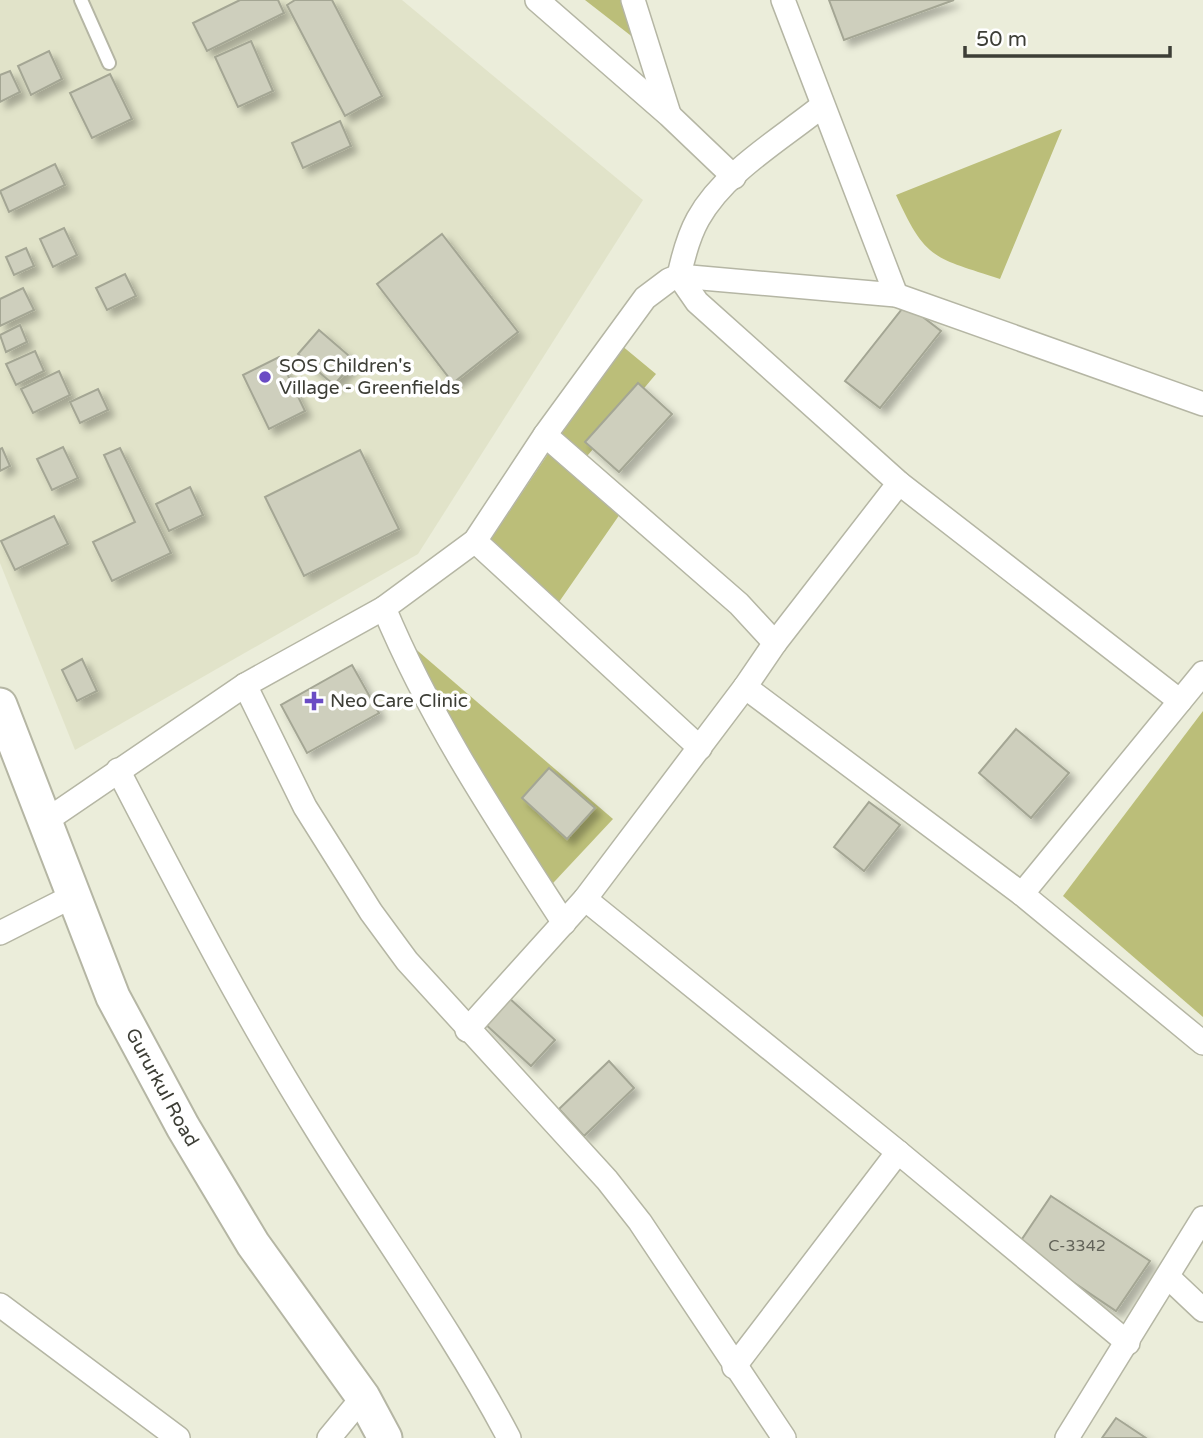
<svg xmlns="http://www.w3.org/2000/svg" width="1203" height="1438" viewBox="0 0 1203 1438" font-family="'Varela Round',sans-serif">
<defs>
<filter id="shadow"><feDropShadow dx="6" dy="6" stdDeviation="3.5" flood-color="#0004"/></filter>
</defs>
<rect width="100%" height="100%" fill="#ebedda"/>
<path fill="#e1e3c9" d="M0,0H402L643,200L418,554L75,750L0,563Z"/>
<g fill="#bbbe79">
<path d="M585,0H624L639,42Z"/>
<path d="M1062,129L1000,279C934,257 926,261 896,195Z"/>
<path d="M621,345L656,374L572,474L620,514L559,602L489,542Z"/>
<path d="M390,627L613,819L540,897Z"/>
<path d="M1203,711V1017L1063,896Z"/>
</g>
<g fill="#cecfbd" stroke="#a4a694" stroke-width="2" filter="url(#shadow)">
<path d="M240,0H278L284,13L207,51L193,23Z"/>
<path d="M295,0H332L382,96L345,116L287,5Z"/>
<path d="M829,0H954L844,40Z"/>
<path d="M251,41L273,91L238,107L215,57Z"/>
<path d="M49,51L62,79L31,95L18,66Z"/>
<path d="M10,71L20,92L0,102V75Z"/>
<path d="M110,74L132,119L92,138L70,93Z"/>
<path d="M340,121L351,146L303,168L292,143Z"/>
<path d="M55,164L65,185L9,212L0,191Z"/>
<path d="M64,228L77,255L53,267L40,239Z"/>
<path d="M442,234L518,332L453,383L377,284Z"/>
<path d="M26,248L34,266L14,275L6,257Z"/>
<path d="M125,274L136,296L107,310L96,288Z"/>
<path d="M23,288L34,310L0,326V299Z"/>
<path d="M906,304L941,331L880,408L845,381Z"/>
<path d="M20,325L27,342L6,352L0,335Z"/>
<path d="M319,330L355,361L334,385L298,354Z"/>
<path d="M35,351L44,371L16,385L6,364Z"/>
<path d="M279,357L305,411L269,429L243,375Z"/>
<path d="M59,371L70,395L33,413L21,389Z"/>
<path d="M638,383L672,414L619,472L585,442Z"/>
<path d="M98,389L108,410L80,423L70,402Z"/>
<path d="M63,447L78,478L52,490L37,459Z"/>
<path d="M2,448L10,466L0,471V449Z"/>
<path d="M120,448L171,553L112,581L93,542L135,522L104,455Z"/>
<path d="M360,450L399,529L304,576L265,497Z"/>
<path d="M190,487L203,515L169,531L156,504Z"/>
<path d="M54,516L68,544L15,570L1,541Z"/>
<path d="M82,659L97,691L77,701L62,670Z"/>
<path d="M352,665L379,713L307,753L281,705Z"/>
<path d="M1016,729L1069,773L1031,818L979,773Z"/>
<path d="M549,768L595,808L567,839L522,798Z"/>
<path d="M869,802L900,825L864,871L834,847Z"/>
<path d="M508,997L555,1040L531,1066L484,1023Z"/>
<path d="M609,1061L634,1088L584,1136L559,1109Z"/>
<path d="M1051,1196L1150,1261L1116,1311L1018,1245Z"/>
<path d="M1116,1418L1146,1438H1102Z"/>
</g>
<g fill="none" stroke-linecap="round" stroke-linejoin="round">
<defs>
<path id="lane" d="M81,0L109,63"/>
<g id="street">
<path d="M537,0L669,115L734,177"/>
<path d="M633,0L669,114"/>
<path d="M783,0L896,295"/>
<path d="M822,106C781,139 724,172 698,219C688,237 683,257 679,276L697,302L899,483L1180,701"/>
<path d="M545,435L739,604L775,643"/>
<path d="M475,541L700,748"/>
<path d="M384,608C431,721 498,821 564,923"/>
<path d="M245,685L305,807L371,912L407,961L607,1180L640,1222L784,1438"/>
<path d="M745,687L1022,894L1203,1043"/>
<path d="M118,770C181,891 243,1012 315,1127C379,1231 452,1330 509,1438"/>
<path d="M47,820L245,685L384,608L475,541L545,435L645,298L669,280L679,276L896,295L1203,404"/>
<path d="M1022,894L1203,673"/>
<path d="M585,899L898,1152L1128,1343"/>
<path d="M0,933L73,896"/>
<path d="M467,1030L585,899L745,687L775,643L899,483"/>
<path d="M1168,1277L1203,1310"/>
<path d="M0,1305L178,1438"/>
<path d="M734,1367L898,1152"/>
<path d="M329,1438L363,1397"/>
<path d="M1067,1438L1203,1218"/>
</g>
<g id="secondary">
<path id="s1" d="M0,705L113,997L183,1127L253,1244L363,1397L385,1438"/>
</g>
</defs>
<use href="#lane" stroke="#b5b6a4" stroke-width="16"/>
<use href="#street" stroke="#b5b6a4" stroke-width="26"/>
<use href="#secondary" stroke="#b5b6a4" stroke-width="37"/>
<use href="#lane" stroke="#fff" stroke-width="12"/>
<use href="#street" stroke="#fff" stroke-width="23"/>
<use href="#secondary" stroke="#fff" stroke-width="33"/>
</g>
<g fill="#6a4bc4" stroke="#fff" stroke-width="2.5">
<circle cx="265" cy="377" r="7"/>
<path d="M310.5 690.5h7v7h7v7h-7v7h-7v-7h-7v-7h7z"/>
</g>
<g text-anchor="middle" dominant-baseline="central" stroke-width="7" stroke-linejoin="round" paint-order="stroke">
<g font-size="16" fill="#616258">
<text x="1077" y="1246">C-3342</text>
</g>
<g font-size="19" fill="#3d3e36" stroke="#fff" text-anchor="start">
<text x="279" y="366">SOS Children's<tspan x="279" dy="22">Village - Greenfields</tspan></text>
<text x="330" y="701">Neo Care Clinic</text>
</g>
<g font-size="19" fill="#3d3e36" stroke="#fff">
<text stroke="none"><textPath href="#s1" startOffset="416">Gururkul Road</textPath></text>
</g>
</g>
<path d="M965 46v10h205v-10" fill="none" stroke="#3d3e36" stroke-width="3.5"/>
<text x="976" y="46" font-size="21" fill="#3d3e36" stroke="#ffffff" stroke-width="5" paint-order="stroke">50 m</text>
</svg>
